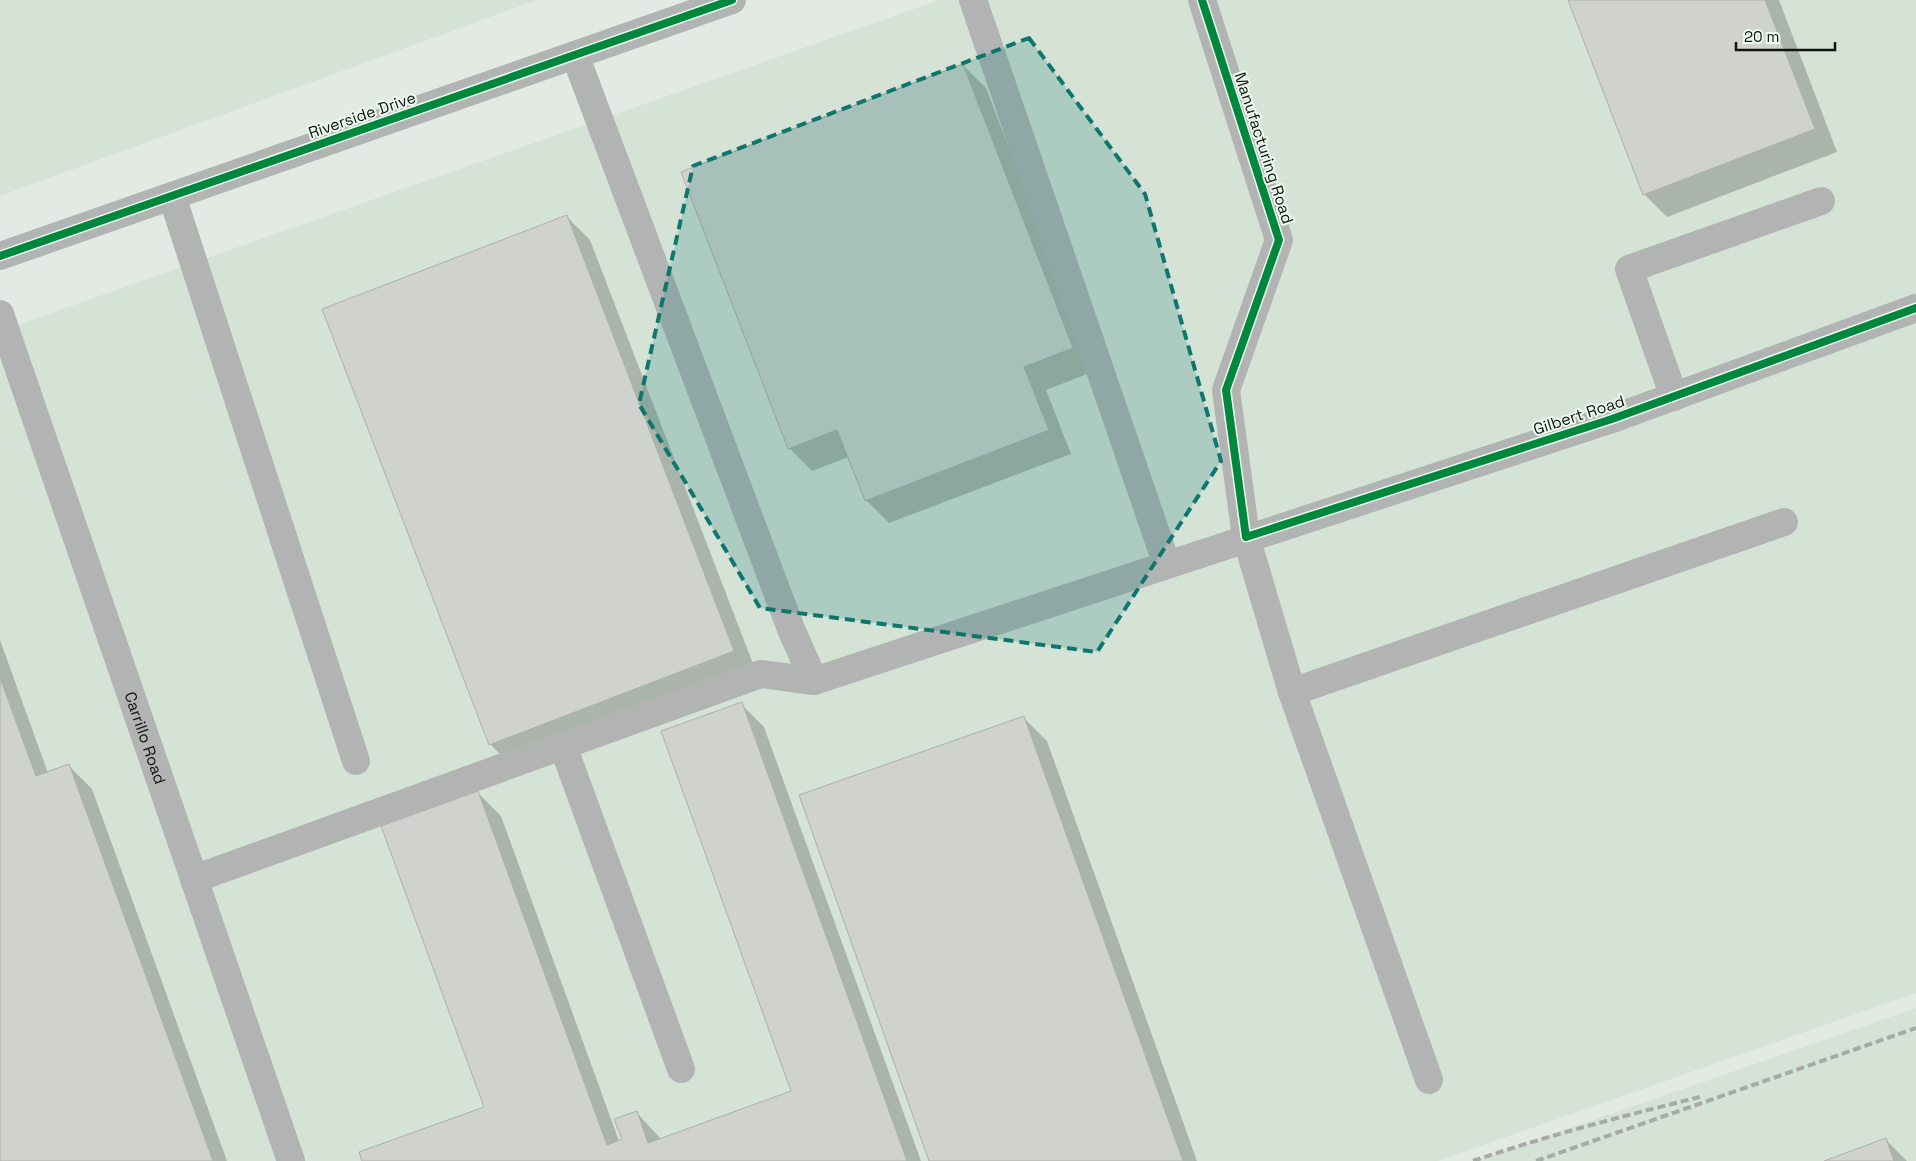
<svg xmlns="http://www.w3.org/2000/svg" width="1916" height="1161" viewBox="0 0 1916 1161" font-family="'Space Grotesk',sans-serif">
<rect width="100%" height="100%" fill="#e3eae4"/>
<g fill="#d5e2d6">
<path d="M0,0H537L0,196Z"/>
<path d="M939,0H1916V993L1438,1161H0V331Z"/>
<path d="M1916,1008V1161H1475Z"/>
</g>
<g fill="#0003">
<path d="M1569,0H1779L1837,152L1667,217L1644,194Z"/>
<path d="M963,65L986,88L1095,371L1046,390L1071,454L889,523L866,500L849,457L812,471L789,448Z"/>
<path d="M567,217L590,240L757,674L513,767L490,744Z"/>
<path d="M0,640L48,773L69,766L92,789L227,1161H0Z"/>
<path d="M741,704L764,727L921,1161H364L485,1108L478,793L501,816L619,1141L623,1140L637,1113L661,1139L792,1092Z"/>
<path d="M1024,718L1047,741L1197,1161H930Z"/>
<path d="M1886,1140L1907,1161H1827Z"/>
</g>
<g fill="#cfd2cd" stroke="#acb0ab">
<path d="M1568,0H1765L1815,129L1643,195Z"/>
<path d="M963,64L1073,348L1024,367L1049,430L865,501L837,430L788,449L681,172Z"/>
<path d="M567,215L734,651L489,745L322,309Z"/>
<path d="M0,678L36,776L69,764L213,1161H0Z"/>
<path d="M742,702L907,1161H362L359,1152L484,1107L381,826L478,791L607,1145L622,1139L614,1119L637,1111L648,1143L791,1091L661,731Z"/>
<path d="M1024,716L1183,1161H929L799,795Z"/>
<path d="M1886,1138L1894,1161H1824Z"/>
</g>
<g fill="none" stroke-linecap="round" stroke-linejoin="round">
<g stroke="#b1b4b3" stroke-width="28">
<path d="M973,0L1167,565"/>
<path d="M1202,0L1279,240L1226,390L1246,537L1292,692L1784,522"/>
<path d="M575,55L791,629L814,681"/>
<path d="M172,196L356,761"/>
<path d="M0,256L732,0"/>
<path id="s1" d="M0,314L291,1161"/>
<path d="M1674,397L1629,269L1821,201"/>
<path d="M1292,692L1429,1080"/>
<path d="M563,746L681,1069"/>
<path d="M194,879L761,674L814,681L1612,419L1916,308"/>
</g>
<g stroke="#a7a9a8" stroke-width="4" stroke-dasharray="8 4" stroke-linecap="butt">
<path d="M1473,1161C1549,1135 1627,1115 1704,1096"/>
<path d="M1536,1161L1916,1028"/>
</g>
<defs>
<g id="cycleway">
<path d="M1202,0L1279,240L1226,390L1246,537L1612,419L1916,308"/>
<path d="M0,256L732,0"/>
</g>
</defs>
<use href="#cycleway" stroke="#edfaef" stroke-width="11"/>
<use href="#cycleway" stroke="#00873e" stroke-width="8"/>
</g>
<path fill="#0f766e" fill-opacity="0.2" stroke="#0f766e" stroke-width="4" stroke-dasharray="10 6" stroke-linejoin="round" d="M1029,38L1145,194L1221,461L1097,652L760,608L639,404L693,166Z"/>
<g text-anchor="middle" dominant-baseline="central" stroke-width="4" stroke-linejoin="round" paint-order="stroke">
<g font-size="16" fill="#101410" stroke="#edfaef">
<text transform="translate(362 115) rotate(-19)">Riverside Drive</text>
<text transform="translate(1264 148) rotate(72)">Manufacturing Road</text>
<text transform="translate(1579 415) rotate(-18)">Gilbert Road</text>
<text stroke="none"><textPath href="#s1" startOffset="448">Carrillo Road</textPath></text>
</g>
</g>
<path d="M1736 42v8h99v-8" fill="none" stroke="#101410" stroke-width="2.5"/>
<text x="1744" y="42" font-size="15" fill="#101410" stroke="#edfaef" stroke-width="4" paint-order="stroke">20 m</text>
</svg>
